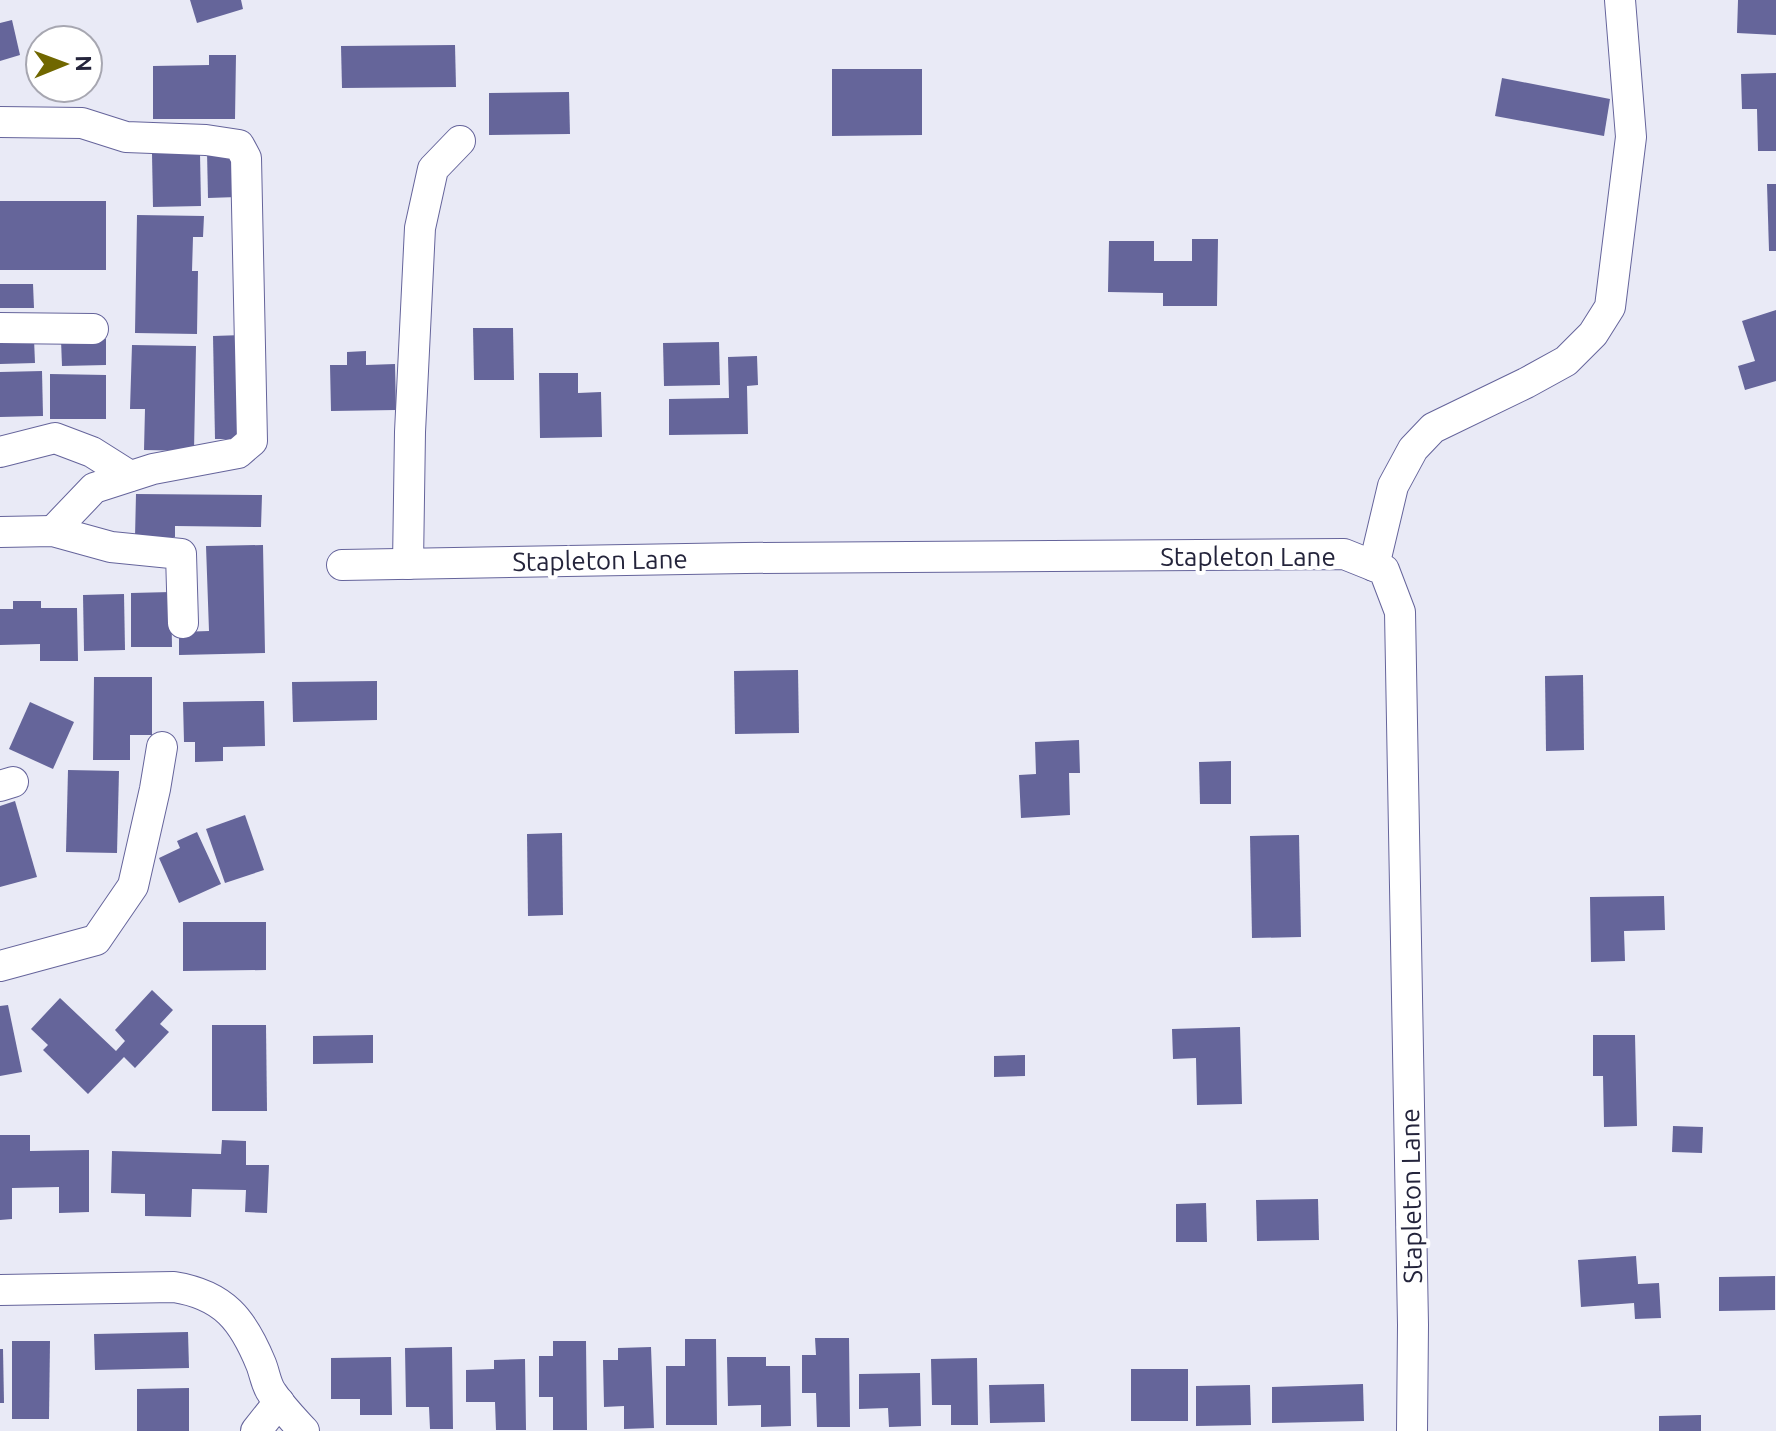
<svg xmlns="http://www.w3.org/2000/svg" width="1776" height="1431" viewBox="0 0 1776 1431" font-family="Ubuntu,sans-serif">
<rect width="100%" height="100%" fill="#e9eaf6"/>
<g fill="#65659a">
<path d="M190,0H241L243,9L197,23Z"/>
<path d="M1738,0H1776V35L1737,33Z"/>
<path d="M12,20L20,55L0,61V23Z"/>
<path d="M455,45L456,87L342,88L341,46Z"/>
<path d="M209,55H236L235,119H153V66L209,65Z"/>
<path d="M832,69H922V135L832,136Z"/>
<path d="M1776,73V151H1758L1757,109H1742L1741,74Z"/>
<path d="M1502,78L1610,99L1604,136L1495,116Z"/>
<path d="M569,92L570,134L489,135V93Z"/>
<path d="M236,150L237,197L208,198L207,151Z"/>
<path d="M200,153L201,206L153,207L152,154Z"/>
<path d="M1767,184H1776V251H1769Z"/>
<rect x="0" y="201" width="106" height="69"/>
<path d="M137,215L204,216L203,237H193L192,271H198L197,334L135,333Z"/>
<path d="M1192,239H1218L1217,306H1163V293L1108,292L1109,241H1154V261H1192Z"/>
<path d="M0,284H33L34,308H0Z"/>
<path d="M1776,310V381L1745,390L1738,366L1755,361L1742,321Z"/>
<path d="M473,328H513L514,380H474Z"/>
<path d="M243,335L245,439H215L213,336Z"/>
<path d="M0,339H34L35,363L0,364Z"/>
<path d="M106,339V365L62,366L61,340Z"/>
<path d="M719,342L720,385L664,386L663,343Z"/>
<path d="M132,345L196,346L194,451L144,450L145,409H130Z"/>
<path d="M366,351V365L395,364L396,410L331,411L330,365H347V352Z"/>
<path d="M757,356L758,385L747,386L748,434L669,435V399L729,398L728,357Z"/>
<path d="M42,371L43,416L0,417V372Z"/>
<path d="M539,373H578V393L601,392L602,437L540,438Z"/>
<path d="M50,374L106,375V419H50Z"/>
<path d="M136,494L262,495L261,527L175,526V537H135Z"/>
<path d="M263,545L265,653L179,655V632L209,631L206,546Z"/>
<path d="M171,592L172,647H131V593Z"/>
<path d="M124,594L125,650L84,651L83,595Z"/>
<path d="M13,601H41V608H77L78,661H40V644L0,645V609H13Z"/>
<path d="M798,670L799,733L735,734L734,671Z"/>
<path d="M1583,675L1584,750L1546,751L1545,676Z"/>
<path d="M94,677H152V735H130V760H93Z"/>
<path d="M377,681V720L293,722L292,682Z"/>
<path d="M264,701L265,746L223,747V761L195,762V742H184L183,702Z"/>
<path d="M30,702L74,722L53,769L9,749Z"/>
<path d="M1079,740L1080,773H1069L1070,815L1021,818L1019,775L1036,774L1035,742Z"/>
<path d="M1231,761V804H1200L1199,762Z"/>
<path d="M68,770L119,771L117,853L66,852Z"/>
<path d="M15,801L37,877L0,887V806Z"/>
<path d="M245,815L264,870L225,883L206,829Z"/>
<path d="M197,832L221,884L179,903L159,858L180,848L177,841Z"/>
<path d="M562,833L563,915L528,916L527,834Z"/>
<path d="M1299,835L1301,937L1252,938L1250,836Z"/>
<path d="M1664,896L1665,930L1624,931L1625,961L1591,962L1590,897Z"/>
<path d="M183,922H266V970L183,971Z"/>
<path d="M152,990L173,1010L160,1024L169,1032L135,1068L124,1057L88,1094L43,1050L48,1045L31,1029L60,998L116,1051L125,1041L115,1030Z"/>
<path d="M8,1005L22,1072L0,1076V1006Z"/>
<path d="M212,1025H266L267,1111H212Z"/>
<path d="M1240,1027L1242,1104L1197,1105L1196,1058L1173,1059L1172,1029Z"/>
<path d="M373,1035V1063L313,1064V1036Z"/>
<path d="M1593,1035H1635L1637,1126L1604,1127L1603,1076H1593Z"/>
<path d="M1025,1055V1076L994,1077V1056Z"/>
<path d="M1673,1126L1703,1127L1702,1153L1672,1152Z"/>
<path d="M0,1135H30V1151L89,1150V1212L59,1213V1187L12,1188V1219L0,1220Z"/>
<path d="M222,1140L246,1141V1165H269L267,1213L245,1212L246,1190L192,1189L191,1217L145,1216V1194L111,1193L112,1151L221,1154Z"/>
<path d="M1318,1199L1319,1240L1257,1241L1256,1200Z"/>
<path d="M1206,1203L1207,1242H1176V1204Z"/>
<path d="M1636,1256L1638,1284L1659,1283L1661,1318L1635,1319L1634,1303L1581,1307L1578,1260Z"/>
<path d="M1775,1276V1310L1719,1311V1277Z"/>
<path d="M188,1332L189,1368L95,1370L94,1334Z"/>
<path d="M815,1338H849L850,1427H817L816,1393H802V1355H816Z"/>
<path d="M685,1339H716L717,1425H666V1366H685Z"/>
<path d="M12,1341H50L49,1419H12Z"/>
<path d="M553,1341H586L587,1430H553V1397H539V1356H553Z"/>
<path d="M452,1347L453,1429H430L429,1407H406L405,1348Z"/>
<path d="M651,1347L654,1428L624,1429V1406L604,1407L603,1360H618V1348Z"/>
<path d="M0,1349H3L4,1403H0Z"/>
<path d="M391,1357L392,1415H360V1399H331V1358Z"/>
<path d="M727,1357H766V1366H790L791,1426L761,1427V1405L728,1406Z"/>
<path d="M977,1358L978,1425H951V1405H932L931,1359Z"/>
<path d="M525,1359L526,1430H496L495,1402H466V1370L494,1369V1360Z"/>
<rect x="1131" y="1369" width="57" height="52"/>
<path d="M920,1373L921,1426L889,1427L888,1408L859,1409V1374Z"/>
<path d="M1044,1384L1045,1422L990,1423L989,1385Z"/>
<path d="M1363,1384L1364,1421L1272,1423V1387Z"/>
<path d="M1250,1385L1251,1425L1196,1426V1386Z"/>
<path d="M189,1388V1431H137V1389Z"/>
<path d="M1701,1415V1431H1659V1416Z"/>
</g>
<g fill="none" stroke-linecap="round" stroke-linejoin="round">
<defs>
<g id="minor">
<path d="M0,122L82,123L126,137L206,140L239,145L246,158L252,441L238,453L153,469L94,488L53,531"/>
<path d="M0,328L93,329"/>
<path d="M0,452L55,438L92,452L130,476"/>
<path d="M0,532L53,531L111,547L181,554L183,623"/>
<path d="M408,564L410,432L420,228L433,169L460,141"/>
<path d="M342,565L745,558L1344,554L1384,570L1400,612L1413,1325L1412,1431"/>
<path d="M1374,566L1393,486L1413,449L1433,428L1526,383L1566,361L1593,334L1610,307L1631,137L1620,0"/>
<path d="M0,786L13,782"/>
<path d="M0,966L96,940L133,886L155,789L162,747"/>
<path d="M0,1290L174,1287C224,1295 243,1320 261,1364C265,1374 266,1385 272,1393C281,1407 293,1419 304,1431"/>
<path d="M256,1431L279,1402"/>
</g>
</defs>
<use href="#minor" stroke="#65649b" stroke-width="32"/>
<use href="#minor" stroke="#fff" stroke-width="30"/>
</g>
<g text-anchor="middle" dominant-baseline="central" stroke-width="8" stroke-linejoin="round" paint-order="stroke">
<g font-size="26" fill="#24243b" stroke="#fff">
<text x="1248" y="556">Stapleton Lane</text>
<text transform="translate(600 560) rotate(-1)">Stapleton Lane</text>
<text transform="translate(1411 1196) rotate(-91)">Stapleton Lane</text>
</g>
</g>
<g transform="translate(64 64) rotate(89)"><circle r="38" fill="#ffffff" stroke="#a7a7b1" stroke-width="2"/>
<path d="M0-6L14 30L0 20L-14 30Z" fill="#706700"/>
<text y="-12" font-size="22" font-weight="bold" text-anchor="middle" fill="#24243b">N</text>
</g>
</svg>
